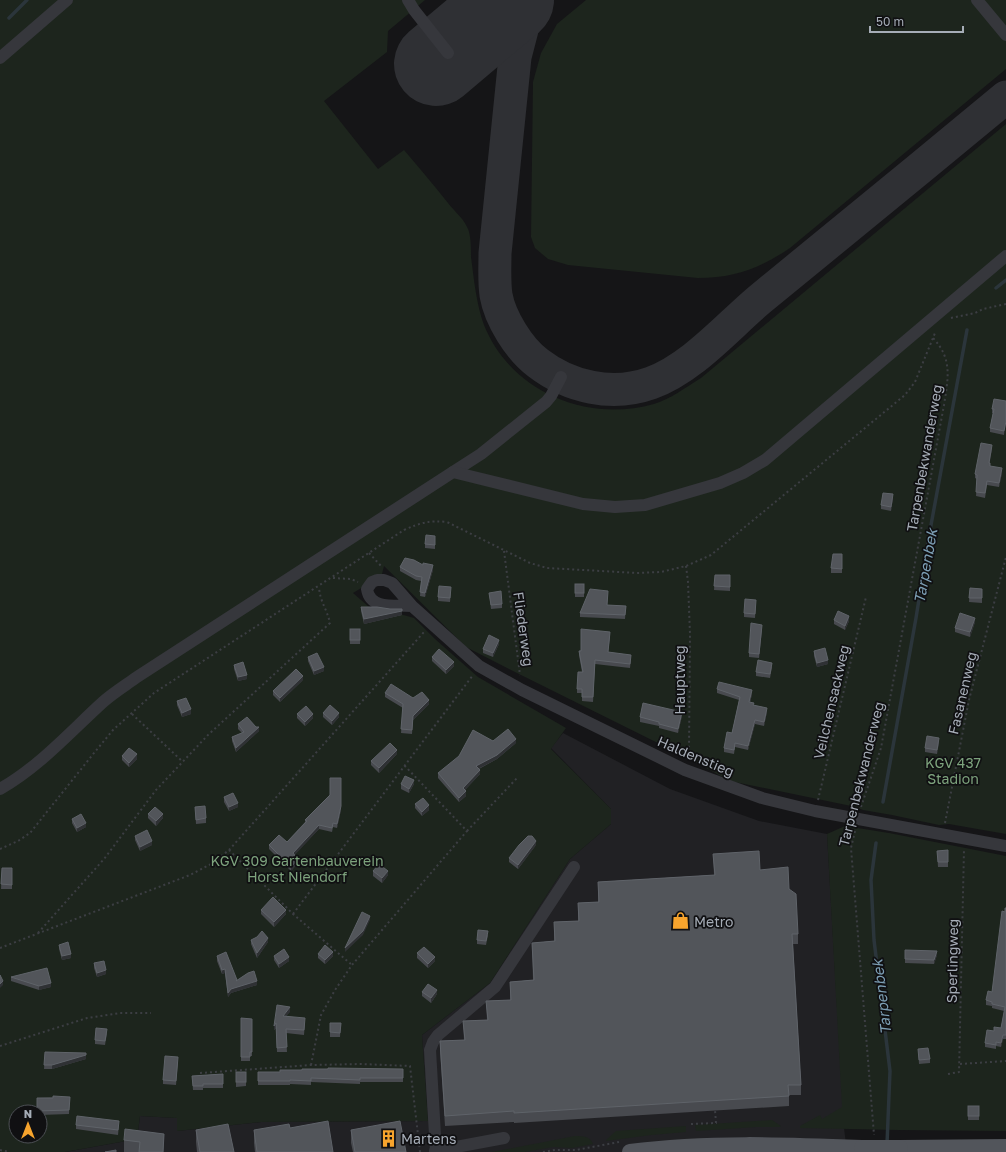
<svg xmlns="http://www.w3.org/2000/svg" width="1006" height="1152" viewBox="0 0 1006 1152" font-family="'Golos Text',sans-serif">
<rect width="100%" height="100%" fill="#151517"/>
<path fill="#212124" d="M563,733L670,789L759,821L827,834L844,1128L847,1152H65L137,1139L140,1116L178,1118L177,1131L261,1122L428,1121L422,1035L490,983L570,859L611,824V809L551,748Z"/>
<g fill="#1d251d" fill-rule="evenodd">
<path d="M0,0H425L388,31L387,52L324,101L378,169L404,150C419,168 434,185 448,203C454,211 463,218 467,227C471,233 471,249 471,257C474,279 476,303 484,325C511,392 586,423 654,404C671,399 686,387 701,378L1006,124V834L949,824L939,825L892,815L863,810L856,807L730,781L686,757L517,673L466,647L384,566L382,574L375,575L363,587L353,593L376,613L386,610L414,618L435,639L478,677L566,728L551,749L611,809V824L570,859L490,983L422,1035L428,1121L261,1122L177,1131V1118L140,1116L137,1139L65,1152H0ZM16,1112H40V1136H16Z"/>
<path d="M586,0H1006V69L790,248C760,268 735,278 698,278L568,265L548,259L535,248L531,237L533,82L541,53L557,24Z"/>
<path d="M845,826L889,833L1006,856V1131L898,1130L800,1128V1126L820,1115L822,1119L842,1107L827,834Z"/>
<path d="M772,1120L781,1126L780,1127H756L696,1131L695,1125Z"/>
<path d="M686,1126V1132L651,1135L606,1141V1140L616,1131Z"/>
<path d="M575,1136C583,1136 590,1136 593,1144L572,1148L553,1147L525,1152H492Z"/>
</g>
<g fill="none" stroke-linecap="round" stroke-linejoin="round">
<g stroke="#2b353b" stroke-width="3.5">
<path d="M9,18L27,0"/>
<path d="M996,288L1006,280"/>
<path d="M883,802L916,618L931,525L967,330"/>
<path d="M876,843L871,880L874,940L890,1071L887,1144"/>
</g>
<path stroke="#2f3034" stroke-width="33" d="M535,0L523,26L515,57L495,253C495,267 494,281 496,295C500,318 519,349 538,363C569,387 612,397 651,383C692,368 726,328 759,300C841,233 924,165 1006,97"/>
<path stroke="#2f3034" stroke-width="84" d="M436,64L512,0"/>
<g stroke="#3c3e43" stroke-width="2" stroke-dasharray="2 3" stroke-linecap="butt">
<path d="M951,318L975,313L983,309L1006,304"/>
<path d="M504,551L520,675"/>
<path d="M369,553L382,567"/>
<path d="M686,566L688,582L690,634L689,751L687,759"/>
<path d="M333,578L351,579L358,582"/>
<path d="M132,714L183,762"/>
<path d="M818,800L866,597"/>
<path d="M861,807L881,748L944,405C948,379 953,359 933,338"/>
<path d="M945,823L969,700L1006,557"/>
<path d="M467,831L518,777"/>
<path d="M855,831L851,848L874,1135"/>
<path d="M0,849L18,841L30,833L94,753L113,730L154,693L404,530C420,523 429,520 447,522L530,563L547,568L637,573L661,572L686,566L711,555L905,395L915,382L935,333"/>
<path d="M229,850L293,914L352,965"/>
<path d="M293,914L473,675"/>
<path d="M38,933L104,859L156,790L208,735L330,623C327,609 320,602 319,587"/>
<path d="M0,948L190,875L211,864L229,850L424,632"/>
<path d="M0,1046L87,1018L120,1013H151"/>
<path d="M960,1064L1006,1061"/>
<path d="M311,1065L321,1015L335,990L352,965L467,831L404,765"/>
<path d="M200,1073L311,1065L361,1064L410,1066L420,1152"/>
<path d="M948,1074L959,1072L964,849"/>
<path d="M691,1124L716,1123L715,1110"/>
<path d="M0,1150L9,1152"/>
<path d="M543,1152L555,1150H576L619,1142"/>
</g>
<g stroke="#36373c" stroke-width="12">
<path d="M408,0L414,10L448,53"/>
<path d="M977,0L1006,35"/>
<path d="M0,58L67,0"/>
<path d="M453,472L481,454L546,402L551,396L561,377"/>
<path d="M412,606C395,605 370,610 367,589L372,582L377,580H384L392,583L412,606L479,666L522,690L685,770L762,798L815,811L1006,846"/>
<path d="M0,789C39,767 70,732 103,702C113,693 126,685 137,677L453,472L583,504L615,507L645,505L720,483L743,473L765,460L1006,256"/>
<path d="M435,1151L504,1138"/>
<path d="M436,1152L430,1050L433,1042L438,1035L495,987L574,867"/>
</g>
<g stroke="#52555b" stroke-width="16">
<path d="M900,1148L1006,1147"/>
<path d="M630,1152C707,1142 785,1145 862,1148"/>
</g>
<path stroke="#52555b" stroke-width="16" d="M862,1148H900"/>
</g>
<g fill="#484a4f">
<path d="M1006,401L1004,435L990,432V428L993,413H992V409Z"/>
<path d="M992,449L989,463L990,466L1002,473L999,487L987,485L985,498L976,496L977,479L975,478V474Z"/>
<path d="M893,498L891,511L881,509V505Z"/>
<path d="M435,540V549L425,548V544Z"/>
<path d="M842,554V573H831V568Z"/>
<path d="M423,565L433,570L425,597L420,596L421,581L416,580L400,571V567Z"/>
<path d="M715,575H730V591L714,590Z"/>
<rect x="575" y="584" width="9" height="13"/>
<path d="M970,588L982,589V603L969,602Z"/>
<path d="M451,591L450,602L438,601V597Z"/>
<path d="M489,593L502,604V608L491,609Z"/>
<path d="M608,595L607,605L626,606L625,619L580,617V613Z"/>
<path d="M756,604L755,618L744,617V613Z"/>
<path d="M361,607L390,609L402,615L364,624L361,611Z"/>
<path d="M834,620L849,621L845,630L834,624Z"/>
<path d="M975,622L970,637L955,632V628Z"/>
<rect x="350" y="629" width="10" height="15"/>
<path d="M762,629L759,658L749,657V653Z"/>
<path d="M610,637L608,652L631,659L630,668L595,664L593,702L582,701V693H577V689L582,672L579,655V651Z"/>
<path d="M499,644L493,657L483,653V649Z"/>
<path d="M814,651L828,664L817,667L814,656Z"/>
<path d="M308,657L324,671L314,675L308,661Z"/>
<path d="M432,657L454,666L446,674L432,661Z"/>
<path d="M234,665L247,679L238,681L234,669Z"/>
<path d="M772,667L770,678L756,676V672Z"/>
<path d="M303,680L280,702L273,695V691Z"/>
<path d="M717,689L752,694L750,703L767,712L764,726L755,724L748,750L735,747L734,754L724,752V748L732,733L739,700L717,693Z"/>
<path d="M385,693L413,698L429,704L413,720L412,734L401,733L403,708L385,697Z"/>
<path d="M177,701L191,714L182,717L177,705Z"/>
<path d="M323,713L339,717L332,725L323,717Z"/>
<path d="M297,714L313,718L305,726L297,718Z"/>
<path d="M682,716L678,733L659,728V726L640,722V717Z"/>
<path d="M238,724L259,731L236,752L232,741V737L242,733L238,729Z"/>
<path d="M939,742L937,754L925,752V748Z"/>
<path d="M516,743L497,759L479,769L480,774L465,790L466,796L459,802L438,778V773Z"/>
<path d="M397,754L379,773L371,765V761Z"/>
<path d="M122,756L137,759L129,767L122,760Z"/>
<path d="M401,784H414L409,793L401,789Z"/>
<path d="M224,797L238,807L229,811L224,802Z"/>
<path d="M415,804L429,810L422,816L415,808Z"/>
<path d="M195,807L206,818V823L196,824Z"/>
<path d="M341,810L337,828L333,827L332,832L319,829L294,855L298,863L291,871L269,849V845L287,842L305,822V820Z"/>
<path d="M148,814L163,818L156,826L148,818Z"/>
<path d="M72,819L86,827L77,832L72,823Z"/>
<path d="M135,836L152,845L140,851L135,840Z"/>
<path d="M536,845L518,869L509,862V858Z"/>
<path d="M948,850V867H938L937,851Z"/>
<path d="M713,854L760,870L789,889L798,934V944H793L801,1085V1095H789V1106L514,1123V1122L445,1126L440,1051V1041L464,1040L463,1021L487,1020L486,1001L510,1000V982L533,980L532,943L554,941V922L578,921V903L598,902V882L714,875Z"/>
<path d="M2,868H12V889H1Z"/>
<path d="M373,871L388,875L382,883L373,876Z"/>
<path d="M1006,908V1039H1003L1001,1047L996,1046V1049L985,1047V1043L994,1031L1001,1028L1004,1011L992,1008V1006L986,1005V1000L992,992L1005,912Z"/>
<path d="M261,910L286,914L274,927L261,914Z"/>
<path d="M488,935L486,945L477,944V940Z"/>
<path d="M251,940L268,942L257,958L251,944Z"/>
<path d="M59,945L71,958L62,960L59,949Z"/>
<path d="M905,950L937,955L934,964L905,963Z"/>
<path d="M417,953L435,961L428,968L417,958Z"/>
<path d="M318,954L333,956L325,964L318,958Z"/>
<path d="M217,956L237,980L257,985L231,993L228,997L225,973L222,974L217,961Z"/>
<path d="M274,956L289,961L279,968L274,960Z"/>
<path d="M94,963L106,974L97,977L94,968Z"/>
<path d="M11,977L51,987L39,990L11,981Z"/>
<path d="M422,992L437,994L431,1003L422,996Z"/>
<path d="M290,1012L286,1016L305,1022L304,1035L286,1033L287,1052H277L276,1028L274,1030V1026Z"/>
<path d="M241,1018L252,1019V1056H250V1061H241Z"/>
<path d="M330,1023H341L340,1037H330Z"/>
<path d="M107,1033L105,1045L95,1044V1040Z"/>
<path d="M918,1049L930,1059V1063L919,1064Z"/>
<path d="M45,1052L86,1059L52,1069H44Z"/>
<path d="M178,1061L176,1085L163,1084V1080Z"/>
<path d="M328,1069H403V1082H360V1084L311,1082V1085L290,1084V1085H258V1072H280L302,1070Z"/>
<path d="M236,1072H246V1086L236,1087Z"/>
<path d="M223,1074V1088H203V1090H193L192,1076Z"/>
<path d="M70,1097L69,1114L40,1115V1112H37V1098Z"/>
<rect x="968" y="1106" width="11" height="14"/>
<path d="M76,1125H119L118,1135L76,1129Z"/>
<path d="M290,1128L333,1152H255L254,1143V1130Z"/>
<path d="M196,1130L234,1152H197L196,1142Z"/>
<path d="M351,1130L406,1152H353L351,1143Z"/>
<path d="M164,1134V1152H124V1140Z"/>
</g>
<g fill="#2f3134">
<path d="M1006,421V425L1004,435V431Z"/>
<path d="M992,445V449L989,467V463Z"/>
<path d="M1002,468V473L999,487V483Z"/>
<path d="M893,494V498L891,511V507Z"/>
<path d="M433,565V570L425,597V593Z"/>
<path d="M402,611V615L364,624V619Z"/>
<path d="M849,616V621L845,630V626Z"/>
<path d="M975,618V622L970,637V632Z"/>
<path d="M762,625V629L759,658V654Z"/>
<path d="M499,640V644L493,657V653Z"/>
<path d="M828,660V664L817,667V663Z"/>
<path d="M454,662V666L446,674V670Z"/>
<path d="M324,667V671L314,675V671Z"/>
<path d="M247,675V679L238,681V677Z"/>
<path d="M303,676V680L280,702V698Z"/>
<path d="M752,690V694L749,707V702Z"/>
<path d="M429,700V704L413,720L412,734L413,716Z"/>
<path d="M767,708V712L764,726V722Z"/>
<path d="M191,709V714L182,717V713Z"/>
<path d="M682,712V716L678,733V729Z"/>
<path d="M339,713V717L332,725V721Z"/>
<path d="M313,714V718L305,726V722Z"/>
<path d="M755,720V724L748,750V746Z"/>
<path d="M259,727V731L236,752V748Z"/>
<path d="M939,738V742L937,754V750Z"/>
<path d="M516,739V743L497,759L476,770V766Z"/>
<path d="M397,750V754L379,773V768Z"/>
<path d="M137,754V759L129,767V763Z"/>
<path d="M480,770V774L463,792V788Z"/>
<path d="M341,778V810L337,828V824Z"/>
<path d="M414,780V784L409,793V789Z"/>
<path d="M466,791V796L459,802V798Z"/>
<path d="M238,803V807L229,811V807Z"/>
<path d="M429,805V810L422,816V812Z"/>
<path d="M163,814V818L156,826V821Z"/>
<path d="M86,823V827L77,832V828Z"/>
<path d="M319,825V829L293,857V853Z"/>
<path d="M152,841V845L140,851V847Z"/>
<path d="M536,841V845L518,869V865Z"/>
<path d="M298,859V863L291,871V867Z"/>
<path d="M388,871V875L382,883V878Z"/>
<path d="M286,910V914L274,927V922Z"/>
<path d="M370,916V920L363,935L345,952V948Z"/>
<path d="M268,938V942L257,958V953Z"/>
<path d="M937,951V955L934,964V960Z"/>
<path d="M333,952V956L325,964V960Z"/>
<path d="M71,954V958L62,960V956Z"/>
<path d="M289,957V961L279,968V964Z"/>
<path d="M435,957V961L428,968V964Z"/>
<path d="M225,969V973L222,974V970Z"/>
<path d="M106,970V974L97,977V973Z"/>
<path d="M3,981V985L0,988V984Z"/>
<path d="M257,981V985L231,993L228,997V993L231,989Z"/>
<path d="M51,983V987L39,990V986Z"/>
<path d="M437,990V994L431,1003V998Z"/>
<path d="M290,1007V1012L283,1020V1016Z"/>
<path d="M276,1023V1028L274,1030V1026Z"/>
<path d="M1003,1035V1039L1001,1047V1043Z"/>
<path d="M86,1055V1059L52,1069V1065Z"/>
<path d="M164,1134V1152H163Z"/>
</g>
<g fill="#52555a" stroke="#5f6369">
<path d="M994,399L1006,401V421L1004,431L990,428L994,409H992Z"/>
<path d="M981,443L992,445L989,463H990V466L1002,468L999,483L987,481L985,493L976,492L977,475L975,474Z"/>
<path d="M883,493L893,494L891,507L881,505Z"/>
<path d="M426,535L435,536V545L425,544Z"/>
<path d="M833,554H842V569L831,568Z"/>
<path d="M405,558L414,560L423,565V563L433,565L425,593L420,592L422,577L416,576L400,567Z"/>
<path d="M715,575H730V587L714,586Z"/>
<rect x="575" y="584" width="9" height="9"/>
<path d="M439,586L451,587L450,598L438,597Z"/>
<path d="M970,588L982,589V598H969Z"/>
<path d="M590,589L608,591L607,605L626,606L625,615L580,613Z"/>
<path d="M501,591L502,604L491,605L489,593Z"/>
<path d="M745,599L756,600L755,614L744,613Z"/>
<path d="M361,607H377L390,609H402V611L364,619Z"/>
<path d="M838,611L849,616L845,626L834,620Z"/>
<path d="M960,613L975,618L970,632L955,628Z"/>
<path d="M751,623L762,625L759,654L749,653Z"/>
<rect x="350" y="629" width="10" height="11"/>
<path d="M581,629L610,632L608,652L631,655L630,664L595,660L593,697H582V689H577L578,672H583L579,651H581Z"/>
<path d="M489,635L499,640L493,653L483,649Z"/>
<path d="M825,648L828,660L817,663L814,651Z"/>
<path d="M439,649L454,662L446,670L432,657Z"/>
<path d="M317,653L324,667L314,671L308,657Z"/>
<path d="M758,660L772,663L770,674L756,672Z"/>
<path d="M243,662L247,675L238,677L234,665Z"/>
<path d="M296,669L303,676L280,698L273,691Z"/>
<path d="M719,682L752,690L749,702L754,703L753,705L767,708L764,722L755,720L748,746L735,743L734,750L724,748L727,732L732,733L740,697L717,689Z"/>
<path d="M391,684L413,698L422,692L429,700L413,716L412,730L401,729L403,704L385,693Z"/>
<path d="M186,698L191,709L182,713L177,701Z"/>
<path d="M643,703L682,712L678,729L659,724V722L640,717Z"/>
<path d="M330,705L339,713L332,721L323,713Z"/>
<path d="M306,706L313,714L305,722L297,714Z"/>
<path d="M247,717L256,727H259L236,748L232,737L244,732L238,724Z"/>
<path d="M508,729L516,739L497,755L476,766L480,770L463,788L466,791L459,798L438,773L459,756L473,730L493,741Z"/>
<path d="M927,736L939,738L937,750L925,748Z"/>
<path d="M390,743L397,750L379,768L371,761Z"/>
<path d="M129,748L137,754L129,763L122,756Z"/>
<path d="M405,776L414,780L409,789L401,784Z"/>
<path d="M330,778H341V806L337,824L333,823L332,828L319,825L293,853L298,859L291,867L269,845L279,835L287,842L307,821L305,820L330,795Z"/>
<path d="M233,793L238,803L229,807L224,797Z"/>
<path d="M423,798L429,805L422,812L415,804Z"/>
<path d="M205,806L206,818L196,820L195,807Z"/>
<path d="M155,807L163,814L156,821L148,814Z"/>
<path d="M81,814L86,823L77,828L72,819Z"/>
<path d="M147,830L152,841L140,847L135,836Z"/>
<path d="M528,836H532L536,841L518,865L509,858L519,845Z"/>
<path d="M948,850V862H938L937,851Z"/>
<path d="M759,851L760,870L788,867L789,889L796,894L798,934H792L801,1085H788L789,1096L514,1113V1111L445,1116L440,1041L465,1040L463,1021L488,1020L486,1001L511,1000L510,982L534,980L532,943L555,941L554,922L579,921L578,903L599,902L598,882L715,875L713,854Z"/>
<path d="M379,864L388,871L382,878L373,871Z"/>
<path d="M2,868H12V885L1,884Z"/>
<path d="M273,897L286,910L274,922L261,910Z"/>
<path d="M1005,908H1006V1035H1003L1001,1043L996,1042V1045L985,1043L987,1030L994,1031V1027L1001,1028L1005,1007L992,1004V1002L986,1000L988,991L992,992L1002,911L1005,912Z"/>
<path d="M362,912L370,916L363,931L345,948Z"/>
<path d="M478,930L488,931L486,941L477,940Z"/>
<path d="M262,931L268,938L257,953L251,940L257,937Z"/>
<path d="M68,942L71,954L62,956L59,945Z"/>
<path d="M325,945L333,952L325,960L318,954Z"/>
<path d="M424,947L435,957L428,964L417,953Z"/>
<path d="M284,949L289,957L279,964L274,956Z"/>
<path d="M905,950L937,951L934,960L905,959Z"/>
<path d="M226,952L237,980L236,981L248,973L254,971L257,981L231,989L228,993L225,969L222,970L217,956Z"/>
<path d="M104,961L106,970L97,973L94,963Z"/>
<path d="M47,968L51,983L39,986L11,977Z"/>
<path d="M0,975L3,981L0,984Z"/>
<path d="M428,984L437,990L431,998L422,992Z"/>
<path d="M277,1005L290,1007L283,1016L305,1018L304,1030L286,1029L287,1047L277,1048L276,1023L274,1026Z"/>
<path d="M241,1018L252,1019V1052H250V1057H241Z"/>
<path d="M330,1023H341L340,1033L330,1032Z"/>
<path d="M96,1028L107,1029L105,1041L95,1040Z"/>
<path d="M928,1048L930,1059L919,1060L918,1049Z"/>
<path d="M45,1052L86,1053V1055L52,1065H44Z"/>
<path d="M165,1056L178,1057L176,1081L163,1080Z"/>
<path d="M328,1068L403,1069V1078H360V1080L311,1078V1081L290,1080V1081H258V1072H280V1070H302V1069H328Z"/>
<rect x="236" y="1072" width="10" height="10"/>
<path d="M223,1074V1084H203V1086H193L192,1076Z"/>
<path d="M53,1096L70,1097L69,1110L37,1111V1098H53Z"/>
<rect x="968" y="1106" width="11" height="10"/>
<path d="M19,1108L29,1109V1112H19Z"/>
<path d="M77,1116L119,1121L118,1130L76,1125Z"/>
<path d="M328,1121L333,1152H257L254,1130L289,1124L290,1128Z"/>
<path d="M400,1121L406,1152H355L351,1130Z"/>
<path d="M228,1124L234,1152H200L196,1130Z"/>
<path d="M125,1129L164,1134L163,1152H139L140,1142L124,1140Z"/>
<path d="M116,1150V1152H105Z"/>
</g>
<defs>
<symbol id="shop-bare" viewBox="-9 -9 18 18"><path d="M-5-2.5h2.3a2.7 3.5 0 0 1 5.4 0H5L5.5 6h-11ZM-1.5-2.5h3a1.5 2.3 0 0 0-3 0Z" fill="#f7a42d" stroke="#101012" stroke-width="2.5" paint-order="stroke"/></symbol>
<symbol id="building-bare" viewBox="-9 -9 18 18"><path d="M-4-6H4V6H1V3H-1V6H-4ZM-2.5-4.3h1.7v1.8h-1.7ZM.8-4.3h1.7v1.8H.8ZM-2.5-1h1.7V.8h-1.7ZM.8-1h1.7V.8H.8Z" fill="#f7a42d" stroke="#101012" stroke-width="2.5" paint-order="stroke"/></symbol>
</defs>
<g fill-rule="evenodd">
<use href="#shop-bare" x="668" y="908" width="25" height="25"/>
<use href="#building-bare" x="376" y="1126" width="25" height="25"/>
</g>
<g text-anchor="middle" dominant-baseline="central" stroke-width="3.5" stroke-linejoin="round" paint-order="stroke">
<g font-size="14" fill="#a6adb7" stroke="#101012">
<text transform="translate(924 458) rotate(-80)">Tarpenbekwanderweg</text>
<text transform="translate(524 629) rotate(82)">Fliederweg</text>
<text transform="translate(679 680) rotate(-90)">Hauptweg</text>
<text transform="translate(962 693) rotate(-77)">Fasanenweg</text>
<text transform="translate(831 702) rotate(-77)">Veilchensackweg</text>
<text transform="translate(696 756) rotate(23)">Haldenstieg</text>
<text transform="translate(861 774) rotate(-76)">Tarpenbekwanderweg</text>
<text transform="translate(952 961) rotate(-89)">Sperlingweg</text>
</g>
<g font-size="14" fill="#7da37d" stroke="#101012">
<text x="953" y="762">KGV 437<tspan x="953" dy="16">Stadion</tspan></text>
<text x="297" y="860">KGV 309 Gartenbauverein<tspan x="297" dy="16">Horst Niendorf</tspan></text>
</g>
<g font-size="14" fill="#a6adb7" stroke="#101012" text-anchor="start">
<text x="694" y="921">Metro</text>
<text x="401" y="1138">Martens</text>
</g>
<g font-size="15" font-style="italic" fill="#7c9eb4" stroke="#101012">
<text transform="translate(925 566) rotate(-80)">Tarpenbek</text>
<text transform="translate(881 997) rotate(-97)">Tarpenbek</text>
</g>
</g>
<g transform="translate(28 1124)"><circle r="19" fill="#101012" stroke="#4c4f54"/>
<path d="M0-3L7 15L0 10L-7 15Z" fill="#f7a42d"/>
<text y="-6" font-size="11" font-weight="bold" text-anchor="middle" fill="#a6adb7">N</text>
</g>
<path d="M870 26v6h93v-6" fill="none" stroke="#a6adb7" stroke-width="2"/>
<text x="876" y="26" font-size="12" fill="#a6adb7" stroke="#101012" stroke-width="3" paint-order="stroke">50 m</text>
</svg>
